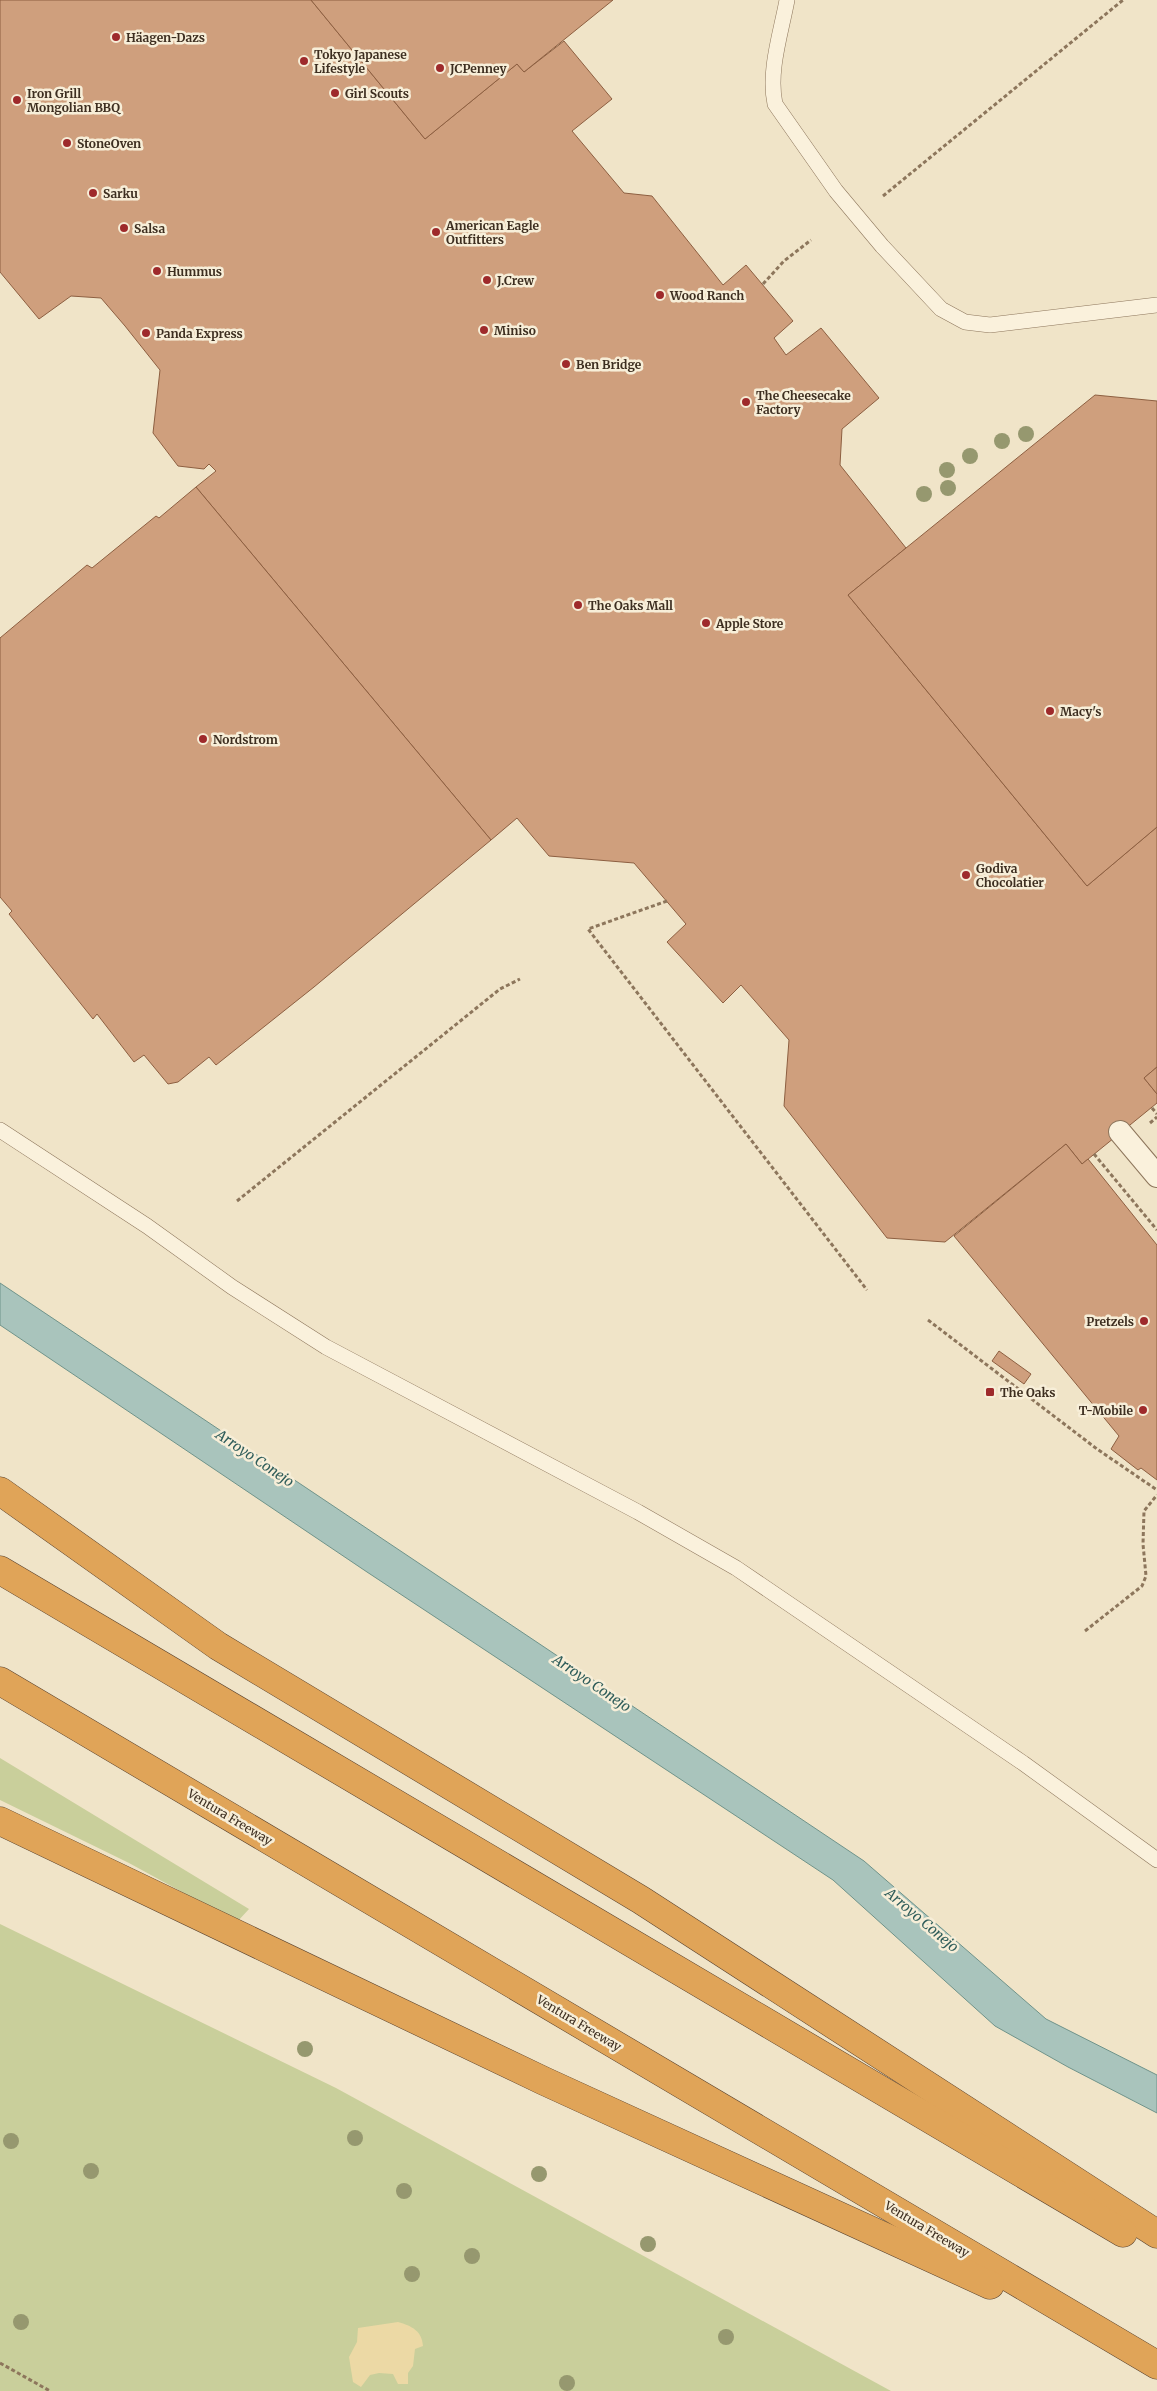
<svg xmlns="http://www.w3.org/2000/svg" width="1157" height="2391" viewBox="0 0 1157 2391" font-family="Merriweather,serif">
<rect width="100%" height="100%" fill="#f0e4c8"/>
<g fill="#c9cf9b">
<path d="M0,1758L249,1909L237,1922L129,1863L0,1800Z"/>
<path d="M0,1924L336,2088L891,2391H0Z"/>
</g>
<path fill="#ecd9a5" d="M398,2322C412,2326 422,2331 423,2346L415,2349L413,2366L408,2373V2384H398L393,2374L379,2373L370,2375L361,2387L353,2382L349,2357L357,2342L358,2328Z"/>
<path fill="#a9c4bc" stroke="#6f938a" d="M0,1283L864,1861L1046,2019L1157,2075V2113L1068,2067L995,2026L833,1880L367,1572L0,1325Z"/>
<g fill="#cf9f7d" stroke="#8d5f41">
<path d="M0,0H311L425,139L517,64L524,72L564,41L612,99L572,131L624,193L652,196L723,285L746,265L793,321L774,338L786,355L821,328L879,398L842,429L840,465L906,548L848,595L1087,886L1157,827V1067L1144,1078L1157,1094V1103L1082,1164L1066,1144L945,1242L887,1238L784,1106L789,1040L741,985L723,1003L667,942L686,924L634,863L549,856L517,818L491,840L196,487L216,471L209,464L204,469L178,466L153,433L160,370L125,326L101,298L71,296L39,319L0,272Z"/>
<path d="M311,0H613L524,72L517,64L425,139Z"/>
<path d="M1095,395L1157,401V827L1087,886L848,595Z"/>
<path d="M196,487L491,840L314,987L216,1065L209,1057L178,1082L168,1084L144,1055L134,1062L97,1014L93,1019L9,914L12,911L0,897V638L87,565L92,568L156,516L159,518Z"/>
<path d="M1157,1067V1094L1144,1078Z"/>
<path d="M1066,1144L1082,1164L1088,1159L1157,1245V1480L1141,1468L1138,1470L1111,1449L1119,1436L954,1236Z"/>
<path d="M999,1351L1031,1374L1024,1384L992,1361Z"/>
</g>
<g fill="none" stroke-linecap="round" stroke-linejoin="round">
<defs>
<g id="service">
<path d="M787,0C781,33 768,71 775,104L836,191L882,246L941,309L965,322L990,325L1157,305"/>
<path d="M0,1130L147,1226L232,1287L326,1347L638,1512L736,1568L1023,1763L1157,1860"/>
</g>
<path id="pedestrian" d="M1120,1132L1157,1176"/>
<g id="motorway">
<path d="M0,1491L218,1646L641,1900L1157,2234"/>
<path d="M0,1570L1123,2233"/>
<path d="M0,1681L1157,2365"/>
<path d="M0,1821L544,2081L990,2285"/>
</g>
</defs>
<use href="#service" stroke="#8d765c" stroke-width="16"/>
<use href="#pedestrian" stroke="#8d765c" stroke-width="24"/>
<use href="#motorway" stroke="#5b4430" stroke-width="29"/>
<g stroke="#8d765c" stroke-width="3" stroke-dasharray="4 2.5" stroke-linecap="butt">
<path d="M883,196L1123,0"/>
<path d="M763,284L784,261L811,240"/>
<path d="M667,901L588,929L867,1290"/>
<path d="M1152,1108L1157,1114"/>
<path d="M1150,1123L1157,1117"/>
<path d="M1094,1154L1157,1230"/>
<path d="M237,1201L500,989L520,979"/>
<path d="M928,1320L1097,1449L1157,1490"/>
<path d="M1085,1631L1142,1586L1146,1576L1143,1544L1144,1511L1157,1495"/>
<path d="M0,2363L50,2391"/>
</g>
<use href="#service" stroke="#faf1dc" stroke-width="15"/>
<use href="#pedestrian" stroke="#faf1dc" stroke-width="22"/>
<use href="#motorway" stroke="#e0a458" stroke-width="28"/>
</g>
<g fill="#96986f">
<circle cx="1026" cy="434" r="8"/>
<circle cx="1002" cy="441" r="8"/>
<circle cx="970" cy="456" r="8"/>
<circle cx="947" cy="470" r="8"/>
<circle cx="948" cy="488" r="8"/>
<circle cx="924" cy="494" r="8"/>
<circle cx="305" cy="2049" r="8"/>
<circle cx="355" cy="2138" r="8"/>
<circle cx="11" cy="2141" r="8"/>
<circle cx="91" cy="2171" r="8"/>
<circle cx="539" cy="2174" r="8"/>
<circle cx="404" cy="2191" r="8"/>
<circle cx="648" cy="2244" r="8"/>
<circle cx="472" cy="2256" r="8"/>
<circle cx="412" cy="2274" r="8"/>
<circle cx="21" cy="2322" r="8"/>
<circle cx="726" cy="2337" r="8"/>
<circle cx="567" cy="2383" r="8"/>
</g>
<g fill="#9e2a2b" stroke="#f7eed8" stroke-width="2">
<circle cx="116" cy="37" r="5"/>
<circle cx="304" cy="61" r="5"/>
<circle cx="440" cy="68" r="5"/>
<circle cx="335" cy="93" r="5"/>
<circle cx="17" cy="100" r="5"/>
<circle cx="67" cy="143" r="5"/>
<circle cx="93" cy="193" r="5"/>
<circle cx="124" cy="228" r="5"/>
<circle cx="436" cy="232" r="5"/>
<circle cx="157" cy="271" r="5"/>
<circle cx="487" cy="280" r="5"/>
<circle cx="660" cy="295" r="5"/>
<circle cx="484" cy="330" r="5"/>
<circle cx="146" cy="333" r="5"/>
<circle cx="566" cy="364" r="5"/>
<circle cx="746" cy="402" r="5"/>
<circle cx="578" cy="605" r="5"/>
<circle cx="706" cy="623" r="5"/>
<circle cx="1050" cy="711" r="5"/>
<circle cx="203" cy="739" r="5"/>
<circle cx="966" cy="875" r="5"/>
<circle cx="1144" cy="1321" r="5"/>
<rect x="985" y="1387" width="10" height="10" rx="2.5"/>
<circle cx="1143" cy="1410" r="5"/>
</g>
<g text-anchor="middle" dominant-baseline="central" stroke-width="5" stroke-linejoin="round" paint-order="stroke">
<g font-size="12" font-weight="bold" fill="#3d2e20" stroke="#f7eed8" text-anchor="start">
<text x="126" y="37">Häagen-Dazs</text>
<text x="314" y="54">Tokyo Japanese<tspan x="314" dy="14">Lifestyle</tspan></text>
<text x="450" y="68">JCPenney</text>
<text x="27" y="93">Iron Grill<tspan x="27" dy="14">Mongolian BBQ</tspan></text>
<text x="345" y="93">Girl Scouts</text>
<text x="77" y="143">StoneOven</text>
<text x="103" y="193">Sarku</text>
<text x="446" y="225">American Eagle<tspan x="446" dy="14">Outfitters</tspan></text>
<text x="134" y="228">Salsa</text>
<text x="167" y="271">Hummus</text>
<text x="497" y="280">J.Crew</text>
<text x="670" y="295">Wood Ranch</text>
<text x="494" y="330">Miniso</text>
<text x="156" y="333">Panda Express</text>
<text x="576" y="364">Ben Bridge</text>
<text x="756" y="395">The Cheesecake<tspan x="756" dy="14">Factory</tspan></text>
<text x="588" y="605">The Oaks Mall</text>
<text x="716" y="623">Apple Store</text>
<text x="1060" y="711">Macy's</text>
<text x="213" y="739">Nordstrom</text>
<text x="976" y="868">Godiva<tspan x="976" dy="14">Chocolatier</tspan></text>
<text x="1134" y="1321" text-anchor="end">Pretzels</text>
<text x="1000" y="1392">The Oaks</text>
<text x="1133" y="1410" text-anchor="end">T-Mobile</text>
</g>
<g font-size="12" fill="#3d2e20" stroke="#f7eed8">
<text transform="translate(230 1817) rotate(31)">Ventura Freeway</text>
<text transform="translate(579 2023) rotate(31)">Ventura Freeway</text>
<text transform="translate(927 2229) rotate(31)">Ventura Freeway</text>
</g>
<g font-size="14" font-style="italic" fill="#2f5d5a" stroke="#f7eed8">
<text transform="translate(255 1458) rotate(34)">Arroyo Conejo</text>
<text transform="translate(592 1683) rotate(34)">Arroyo Conejo</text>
<text transform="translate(922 1920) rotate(40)">Arroyo Conejo</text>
</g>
</g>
</svg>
